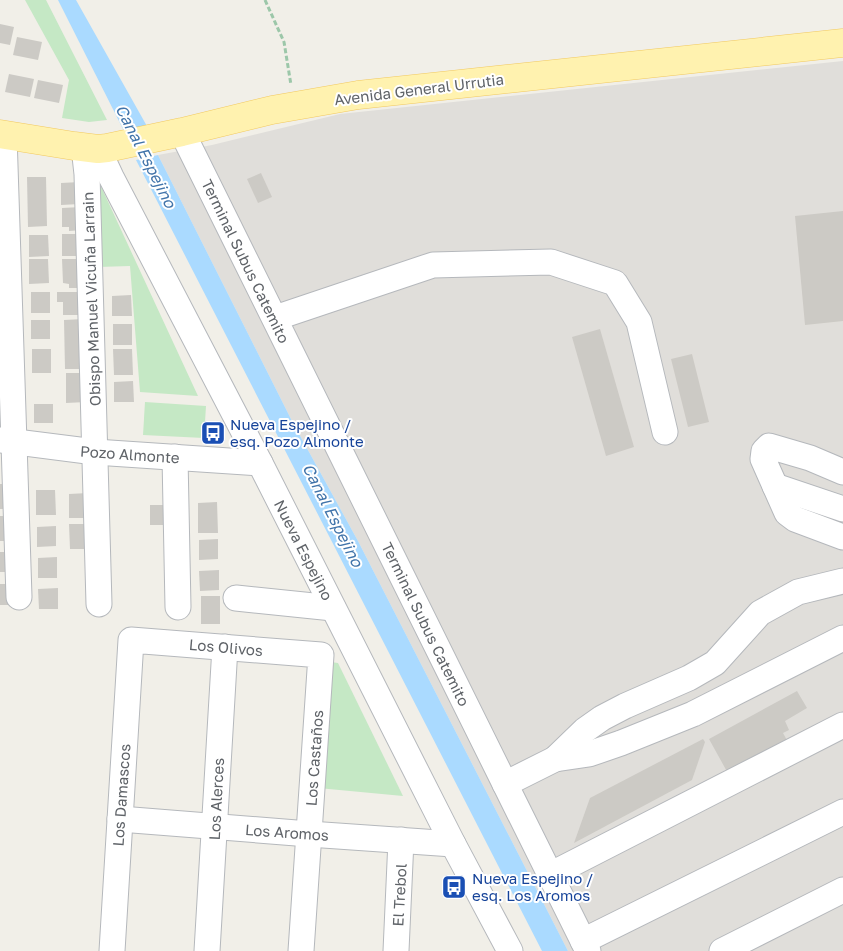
<svg xmlns="http://www.w3.org/2000/svg" width="843" height="951" viewBox="0 0 843 951" font-family="'Golos Text',sans-serif">
<rect width="100%" height="100%" fill="#f1efe8"/>
<path fill="#e0deda" d="M843,61V951H568L358,541L292,421L158,155L212,145L340,114Z"/>
<g fill="#c5e8c5">
<path d="M25,0H46L107,120L89,122L62,118L69,80Z"/>
<path d="M98,180L198,396L140,392L130,266L98,267Z"/>
<path d="M145,402L206,406L204,438L143,435Z"/>
<path d="M331,662L338,663L403,796L318,788Z"/>
</g>
<g fill="#aadaff">
<path d="M58,0H76L148,128L125,133Z"/>
<path d="M158,155L292,421L358,541L568,951H542L136,160Z"/>
</g>
<g fill="#cccac5">
<path d="M0,24L14,27L10,45L0,43Z"/>
<path d="M17,37L42,42L38,60L13,55Z"/>
<path d="M9,74L34,79L30,97L5,92Z"/>
<path d="M38,80L63,85L59,103L34,98Z"/>
<path d="M261,173L272,197L258,203L247,179Z"/>
<path d="M27,177H46L47,226L28,227Z"/>
<path d="M80,182V204L61,205V183Z"/>
<path d="M81,207L82,230L69,231V227H62V208Z"/>
<path d="M843,211V321L805,325L795,216Z"/>
<rect x="62" y="234" width="19" height="22"/>
<path d="M29,235H48L49,256L29,257Z"/>
<path d="M29,259H48L49,283L29,284Z"/>
<path d="M62,259H82L89,288H69V284L63,283Z"/>
<rect x="31" y="292" width="19" height="21"/>
<path d="M57,292H82L83,315H63V302H57Z"/>
<path d="M131,295L132,316H112V296Z"/>
<path d="M84,319V369H65L64,320Z"/>
<rect x="31" y="320" width="19" height="19"/>
<rect x="113" y="324" width="19" height="21"/>
<path d="M600,329L634,447L606,456L572,337Z"/>
<rect x="32" y="349" width="19" height="24"/>
<path d="M113,349H132L133,375H114Z"/>
<path d="M692,354L709,422L688,427L671,359Z"/>
<path d="M66,373H85L86,402L66,403Z"/>
<path d="M133,381L134,402H114V382Z"/>
<rect x="34" y="404" width="19" height="19"/>
<path d="M0,484H6L7,509H0Z"/>
<path d="M36,490H55L56,515H36Z"/>
<path d="M88,493V518H69V494Z"/>
<path d="M217,502L218,533H198V503Z"/>
<rect x="150" y="505" width="19" height="20"/>
<rect x="0" y="516" width="8" height="25"/>
<path d="M69,524H89V549H70Z"/>
<path d="M56,526V546L37,547V527Z"/>
<path d="M218,539V559L199,560V540Z"/>
<rect x="0" y="552" width="9" height="20"/>
<path d="M57,557V578H38V558Z"/>
<path d="M219,570V590L200,591L199,571Z"/>
<path d="M0,584H9L10,605H0Z"/>
<path d="M58,588V609H39L38,589Z"/>
<rect x="201" y="596" width="19" height="28"/>
<path d="M797,691L807,708L785,721L789,730L783,733L789,744L730,777L709,739Z"/>
<path d="M703,739L705,742L692,780L574,843L590,798Z"/>
</g>
<g fill="none" stroke-linecap="round" stroke-linejoin="round">
<defs>
<g id="minor">
<path d="M182,132L505,784L555,759L589,754L621,743L693,714L843,638"/>
<path d="M4,135L19,597"/>
<path d="M84,147L87,174L99,604"/>
<path d="M98,149L111,177L260,463L453,844L510,951"/>
<path d="M275,318L433,265L551,262L615,283L639,322L665,432"/>
<path d="M0,440L95,452L260,463"/>
<path d="M175,457L178,607"/>
<path d="M843,472L810,458L769,446L764,451L763,459L787,513L795,519L843,537"/>
<path d="M775,486L843,509"/>
<path d="M236,598L333,608"/>
<path d="M555,759L585,730L602,718L625,706L689,678L715,663L760,613L798,592L843,581"/>
<path d="M505,784L588,951"/>
<path d="M120,819L309,834L453,844"/>
<path d="M550,875L843,725"/>
<path d="M583,941L843,812"/>
<path d="M112,951L131,640L321,655L301,951"/>
<path d="M207,951L225,647"/>
<path d="M396,951L401,840"/>
<path d="M722,951L843,890"/>
</g>
<path id="major" d="M0,134L74,146L98,149L107,148L182,132L272,110L358,95L843,43"/>
</defs>
<use href="#minor" stroke="#b5b8bc" stroke-width="27"/>
<use href="#major" stroke="#f2c960" stroke-width="29"/>
<path stroke="#9cc7a9" stroke-width="3" stroke-dasharray="5 2.5" stroke-linecap="butt" d="M265,0L284,42L291,85"/>
<use href="#minor" stroke="#fff" stroke-width="25"/>
<use href="#major" stroke="#fff2af" stroke-width="28"/>
</g>
<defs>
<symbol id="bus-square" viewBox="-11 -11 22 22"><rect x="-9" y="-9" width="18" height="18" rx="4" fill="#1a4fb4" stroke="#fff"/><path d="M-5-6H5V4H4V6H2V4H-2V6H-4V4H-5ZM-3.5-4V0h7V-4ZM-3.5 1.2v1.5H-2V1.2ZM2 1.2v1.5H3.5V1.2Z" fill="#fff"/></symbol>
</defs>
<g fill-rule="evenodd">
<use href="#bus-square" x="199" y="419" width="28" height="28"/>
<use href="#bus-square" x="440" y="873" width="28" height="28"/>
</g>
<g text-anchor="middle" dominant-baseline="central" stroke-width="4" stroke-linejoin="round" paint-order="stroke">
<g font-size="15" fill="#5f6368" stroke="#fff">
<text transform="translate(419 89) rotate(-7)">Avenida General Urrutia</text>
<text transform="translate(246 261) rotate(64)">Terminal Subus Catemito</text>
<text transform="translate(91 299) rotate(-92)">Obispo Manuel Vicuña Larrain</text>
<text transform="translate(130 454) rotate(4)">Pozo Almonte</text>
<text transform="translate(304 550) rotate(63)">Nueva Espejino</text>
<text transform="translate(426 624) rotate(64)">Terminal Subus Catemito</text>
<text transform="translate(226 647) rotate(5)">Los Olivos</text>
<text transform="translate(314 758) rotate(-86)">Los Castaños</text>
<text transform="translate(121 795) rotate(-86)">Los Damascos</text>
<text transform="translate(216 799) rotate(-87)">Los Alerces</text>
<text transform="translate(287 832) rotate(4)">Los Aromos</text>
<text transform="translate(399 895) rotate(-87)">El Trebol</text>
</g>
<g font-size="15" fill="#164399" stroke="#fff" text-anchor="start">
<text x="230" y="424">Nueva Espejino /<tspan x="230" dy="17">esq. Pozo Almonte</tspan></text>
<text x="472" y="878">Nueva Espejino /<tspan x="472" dy="17">esq. Los Aromos</tspan></text>
</g>
<g font-size="16" font-style="italic" fill="#4174aa" stroke="#fff">
<text transform="translate(146 156) rotate(63)">Canal Espejino</text>
<text transform="translate(333 515) rotate(63)">Canal Espejino</text>
</g>
</g>
</svg>
